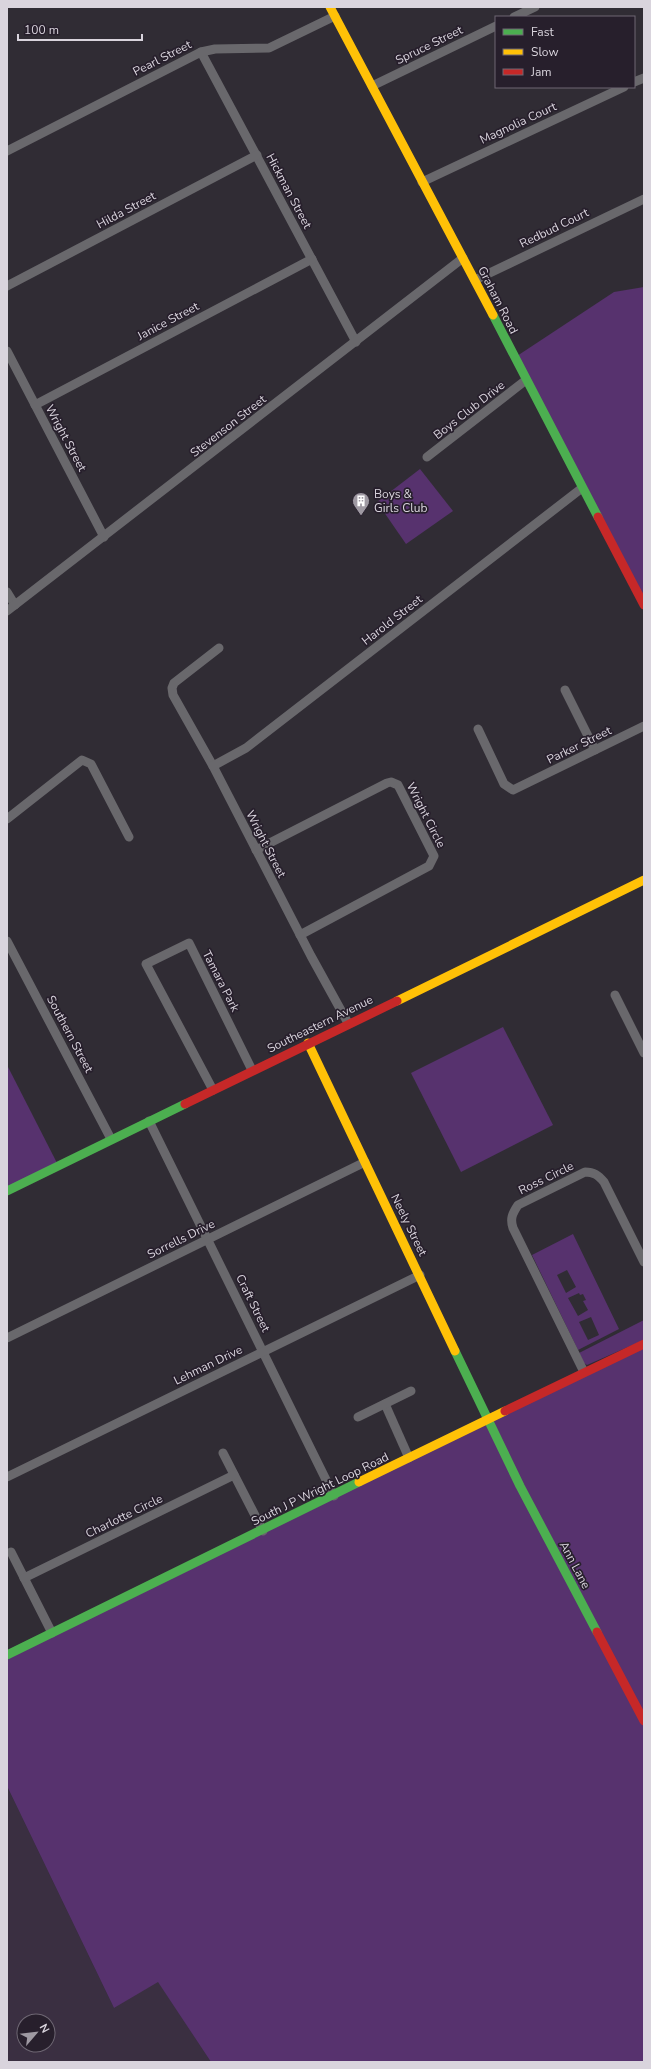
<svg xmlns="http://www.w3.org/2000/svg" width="651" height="2069" viewBox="0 0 651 2069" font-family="'Nunito Sans',sans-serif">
<rect width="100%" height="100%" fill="#302c34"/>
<path fill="#3a2f41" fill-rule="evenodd" d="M7,1786L114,2008L158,1981L211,2062H7ZM24,2021H48V2045H24Z"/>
<g fill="#57326e" fill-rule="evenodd">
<path d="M644,287V605L514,358L614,292Z"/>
<path d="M420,469L453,511L406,544L377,502Z"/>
<path d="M503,1027L553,1125L461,1172L411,1073Z"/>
<path d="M7,1065L58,1165L7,1191Z"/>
<path d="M573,1234L619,1329L578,1350L532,1255ZM567,1270L576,1287L566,1293L557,1275ZM579,1293L580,1295L583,1294L586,1300L583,1301L588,1310L578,1316L568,1298ZM591,1317L599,1335L588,1340L579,1322Z"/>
<path d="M644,1320V1340L587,1365L584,1363L579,1353Z"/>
<path d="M644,1344V2062H211L158,1982L114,2008L7,1786V1655Z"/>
</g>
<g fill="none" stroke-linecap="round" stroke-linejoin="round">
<g stroke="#69686c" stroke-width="9">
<path d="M514,17L535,7"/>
<path d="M201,52L356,342"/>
<path d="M634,82L644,78"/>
<path d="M372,86L496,26"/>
<path d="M7,151L201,52L215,49L269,48L335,16"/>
<path d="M422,182L624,87"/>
<path d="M475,280L644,199"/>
<path d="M7,286L257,155"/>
<path d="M7,351L104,537"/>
<path d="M35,405L312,259"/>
<path d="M427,457L526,380"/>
<path d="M7,592L15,605"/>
<path d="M7,611L463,258"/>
<path d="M219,648L174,683L172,688L173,695L213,766L311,956L348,1023"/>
<path d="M565,690L595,750"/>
<path d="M478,729L504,784L513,790L644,726"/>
<path d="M213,766L246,748L582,488"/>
<path d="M7,819L82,760L91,764L129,837"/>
<path d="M256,850L387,783L391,782L398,785L434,856L429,866L300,935"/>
<path d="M7,941L111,1139"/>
<path d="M615,995L644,1053"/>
<path d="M213,1090L146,964L189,943L252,1070"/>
<path d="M149,1121L334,1496"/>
<path d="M7,1338L365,1162"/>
<path d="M584,1372L513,1228C510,1219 512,1214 518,1205L585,1172C594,1172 598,1175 604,1182L644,1262"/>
<path d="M385,1404L409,1458"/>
<path d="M358,1417L411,1391"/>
<path d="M223,1453L263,1531"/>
<path d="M7,1477L420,1275"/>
<path d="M11,1552L52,1633"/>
<path d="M24,1578L234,1475"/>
</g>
<g stroke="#4caf50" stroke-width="9">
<path d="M493,315L598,517"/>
<path d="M7,1191L185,1104"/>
<path d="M455,1351L520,1486L597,1632"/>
<path d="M7,1655L359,1482"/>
</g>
<g stroke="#ffc107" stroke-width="9">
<path d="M330,7L493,315"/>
<path d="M397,1001L644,880"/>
<path d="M308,1043L455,1351"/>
<path d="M359,1482L505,1411"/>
</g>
<g stroke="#c62828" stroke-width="9">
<path d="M598,517L644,605"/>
<path d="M185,1104L397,1001"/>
<path d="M505,1411L644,1344"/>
<path d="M597,1632L644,1721"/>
</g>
</g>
<defs>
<symbol id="building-pin" viewBox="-11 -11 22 30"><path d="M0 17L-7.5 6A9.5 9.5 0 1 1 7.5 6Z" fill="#9e99a2" stroke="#271f2c"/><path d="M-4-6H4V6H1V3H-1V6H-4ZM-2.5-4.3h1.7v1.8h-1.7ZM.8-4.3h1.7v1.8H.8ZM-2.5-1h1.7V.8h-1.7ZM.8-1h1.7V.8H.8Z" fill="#fff"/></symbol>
</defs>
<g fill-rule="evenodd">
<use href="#building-pin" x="351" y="491" width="20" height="27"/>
</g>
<g text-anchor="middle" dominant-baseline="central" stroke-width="3.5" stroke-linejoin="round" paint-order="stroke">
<g font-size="12" fill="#d9d4dd" stroke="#271f2c">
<text transform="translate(429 45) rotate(-26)">Spruce Street</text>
<text transform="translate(162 58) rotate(-27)">Pearl Street</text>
<text transform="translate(518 123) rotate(-25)">Magnolia Court</text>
<text transform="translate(289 191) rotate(62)">Hickman Street</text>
<text transform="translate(126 210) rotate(-28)">Hilda Street</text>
<text transform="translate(554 228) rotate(-26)">Redbud Court</text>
<text transform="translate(498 300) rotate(63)">Graham Road</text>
<text transform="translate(168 321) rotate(-28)">Janice Street</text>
<text transform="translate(469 410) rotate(-38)">Boys Club Drive</text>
<text transform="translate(228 426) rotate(-38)">Stevenson Street</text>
<text transform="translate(66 438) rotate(62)">Wright Street</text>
<text transform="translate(392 620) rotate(-38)">Harold Street</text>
<text transform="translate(579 745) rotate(-26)">Parker Street</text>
<text transform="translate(426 815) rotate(63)">Wright Circle</text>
<text transform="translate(266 844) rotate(63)">Wright Street</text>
<text transform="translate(221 981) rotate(63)">Tamara Park</text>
<text transform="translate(320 1024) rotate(-26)">Southeastern Avenue</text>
<text transform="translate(70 1034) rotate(62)">Southern Street</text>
<text transform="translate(546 1178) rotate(-26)">Ross Circle</text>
<text transform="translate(409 1225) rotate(64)">Neely Street</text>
<text transform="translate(181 1239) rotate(-26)">Sorrells Drive</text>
<text transform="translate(253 1303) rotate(64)">Craft Street</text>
<text transform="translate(208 1365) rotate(-26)">Lehman Drive</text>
<text transform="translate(320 1489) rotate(-26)">South J P Wright Loop Road</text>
<text transform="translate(124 1516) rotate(-26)">Charlotte Circle</text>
<text transform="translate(575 1565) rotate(62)">Ann Lane</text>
</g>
<g font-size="12" fill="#d9d4dd" stroke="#271f2c" text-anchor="start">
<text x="374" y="494">Boys &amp;<tspan x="374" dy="14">Girls Club</tspan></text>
</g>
</g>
<rect width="651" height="2069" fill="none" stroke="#d9d4dd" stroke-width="16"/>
<rect x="495" y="16" width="140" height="72" fill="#271f2c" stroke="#6e6773"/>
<rect x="503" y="29" width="20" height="6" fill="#4caf50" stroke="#6e6773"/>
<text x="531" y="36" font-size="12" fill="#d9d4dd">Fast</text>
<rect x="503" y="49" width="20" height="6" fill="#ffc107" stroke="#6e6773"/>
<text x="531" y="56" font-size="12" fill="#d9d4dd">Slow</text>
<rect x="503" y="69" width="20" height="6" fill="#c62828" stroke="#6e6773"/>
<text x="531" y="76" font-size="12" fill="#d9d4dd">Jam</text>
<g transform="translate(36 2033) rotate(62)"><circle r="19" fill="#271f2c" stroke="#6e6773"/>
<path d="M0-3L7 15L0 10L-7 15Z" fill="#9e99a2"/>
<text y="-6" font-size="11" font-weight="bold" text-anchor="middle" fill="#d9d4dd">N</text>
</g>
<path d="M18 34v6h124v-6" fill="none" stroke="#d9d4dd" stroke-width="2"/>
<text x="24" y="34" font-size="12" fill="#d9d4dd" stroke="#271f2c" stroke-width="3" paint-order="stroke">100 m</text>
</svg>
